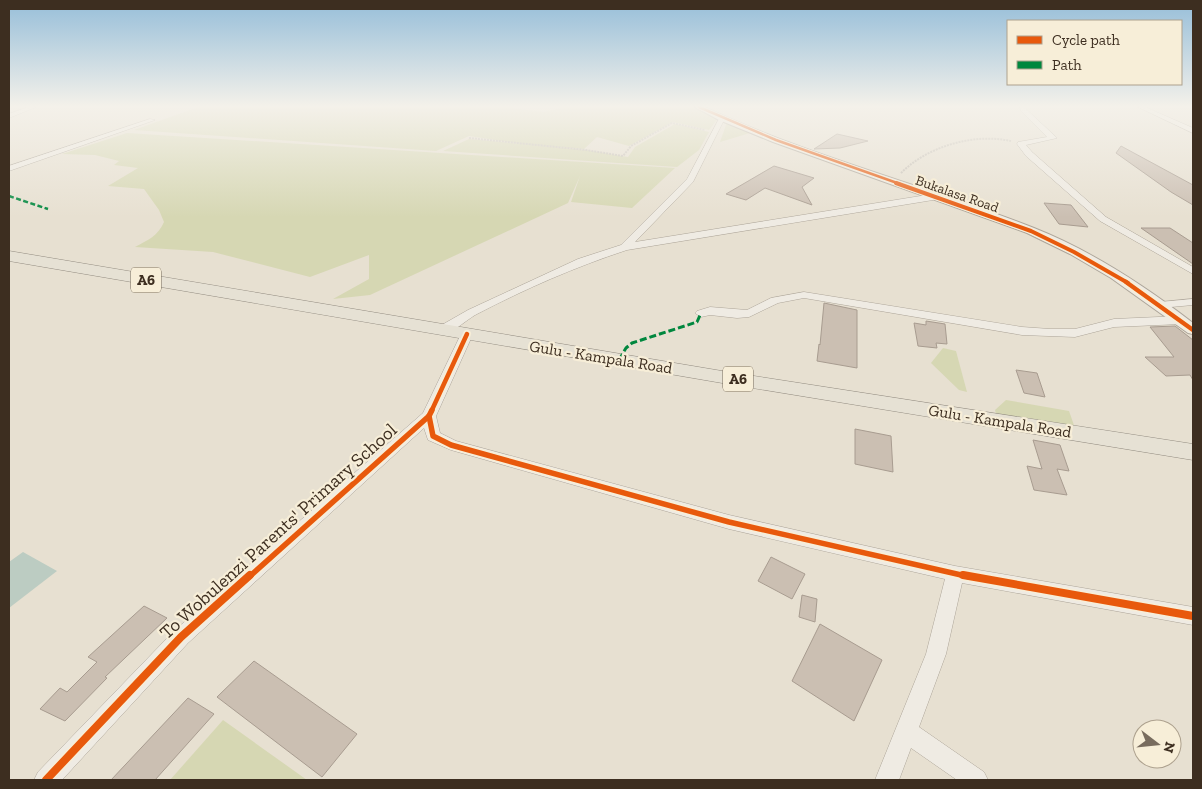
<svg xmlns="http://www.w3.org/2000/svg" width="1202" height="789" viewBox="0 0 1202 789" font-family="'Zilla Slab',serif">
<rect width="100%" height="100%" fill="#e7e0d1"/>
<g fill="#d6d7b3">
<path d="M198,107H507L543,112L561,108L559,107H697L706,111L704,112L719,117L709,130L673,122L629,146L597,137L584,149L528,145L469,136L436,151L134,130Z"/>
<path d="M727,122L750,133L720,142Z"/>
<path d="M675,124L709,132L699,150L677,167L443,151L469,139L586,150L628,157L635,147Z"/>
<path d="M127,133L675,168L632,208L571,202L580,176L568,203L370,295L333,299L369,279V255L310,277L213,252L135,247C148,240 158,236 164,222L159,210L144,189L108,186L138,168L114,165L119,161L95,155L62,154Z"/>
<path d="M943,348L956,351L967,392L959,390L931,363Z"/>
<path d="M1006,400L1069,411L1075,428L996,414L995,410Z"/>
<path d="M223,720L307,780H170Z"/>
</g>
<path fill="#bcccc2" d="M23,552L57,571L9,608V562Z"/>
<g fill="#cbbfb2" stroke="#a89c90">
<path d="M837,134L868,141L840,148L814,149Z"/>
<path d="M1121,146L1193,185V205L1171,192L1116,153Z"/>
<path d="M774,166L814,178L802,187L812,205L765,188L746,200L726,194Z"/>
<path d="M1044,203L1071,205L1088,227L1059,224Z"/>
<path d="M1141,228H1170L1193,243V264Z"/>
<path d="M824,303L857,310V368L817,361L819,344L820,345Z"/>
<path d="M926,321L945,324L947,344L936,343L937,348L918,346L914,323L926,325Z"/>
<path d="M1175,326L1193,340V380L1190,375L1166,376L1145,357H1174L1150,327Z"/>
<path d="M1016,370L1037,373L1045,397L1024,393Z"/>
<path d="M855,429L891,436L893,472L855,464Z"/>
<path d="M1033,440L1060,445L1069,471L1057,469L1067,495L1034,490L1027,466L1042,469Z"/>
<path d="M771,557L805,574L792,599L758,581Z"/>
<path d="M802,595L817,599L815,622L799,617Z"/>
<path d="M144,606L167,618L105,677L107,678L65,721L40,709L60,688L67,692L97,662L88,657Z"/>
<path d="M820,624L882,660L854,721L792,681Z"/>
<path d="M254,661L357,734L322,777L217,697Z"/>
<path d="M188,698L214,714L155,780H111Z"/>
</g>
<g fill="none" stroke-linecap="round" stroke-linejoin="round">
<defs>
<g id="minor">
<path d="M28,107H36L9,118V114Z"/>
<path d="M1020,107H1026V109L1057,138L1026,145L1032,152L1106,217L1193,267V274L1100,221L1026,156L1017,144L1018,142L1047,137L1021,111Z"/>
<path d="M1138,107H1145L1193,128V133Z"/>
<path d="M720,117L725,118L693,182L635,242L933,194L937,197L933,200L627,250C575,267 525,289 477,314C467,319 452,335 440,332L438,329L440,326L468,310L578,259L621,245L687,179Z"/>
<path d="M150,119L155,120L9,171V166Z"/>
<path d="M804,292L1022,327L1050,329H1075L1114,319L1181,316L1187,320L1181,324L1114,327L1075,337L1022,335L804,298L778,303L749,317L737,318L710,315L701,317L695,313L697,311L710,307L747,310L771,298Z"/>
<path d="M1193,299V305L1160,308L1154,305L1160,302Z"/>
<path d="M467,330L473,334L436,416L440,433L456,441L729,515L955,566L1193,607V625L962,583L946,654L919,727L984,772L988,780H957L911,748L899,780H875L926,654L945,579L729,529L451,450L428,440L424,428L188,643L62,780H34L38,772L174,631L423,413L461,334Z"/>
</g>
<path id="tertiary" d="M695,107H704C810,157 925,185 1034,228C1092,251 1145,286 1193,323V334L1188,333L1111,278L1070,254L1027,233L773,142L719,120Z"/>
<path id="primary" d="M9,251L728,372L1193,444V460L728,384L9,261Z"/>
</defs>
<use href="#minor" stroke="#ada599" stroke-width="1"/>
<use href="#tertiary" stroke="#ada599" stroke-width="2"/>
<use href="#primary" stroke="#928b80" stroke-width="1"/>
<g stroke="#c8c2b9" stroke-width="2" stroke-dasharray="2 1" stroke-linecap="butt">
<path d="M469,138L586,150L623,156L631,146L672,123L705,130"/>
<path d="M901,173C928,146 974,133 1011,141"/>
</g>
<use href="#minor" fill="#efebe3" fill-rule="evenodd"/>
<use href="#tertiary" fill="#efebe3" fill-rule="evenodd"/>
<use href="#primary" fill="#e6e1d4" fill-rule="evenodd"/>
<path stroke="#00873e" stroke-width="2.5" stroke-dasharray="5 2.5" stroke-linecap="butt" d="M9,196L48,209"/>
<path stroke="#00873e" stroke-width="3" stroke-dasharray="7 3" stroke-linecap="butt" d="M619,360L626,348L632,343L697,322L701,313"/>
<defs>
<path id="cycleway-far4" d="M699,107L776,140L900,184"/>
<path id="cycleway-far3" d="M896,183L1031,231L1074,252L1128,283"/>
<g id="cycleway-far2">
<path d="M1126,282L1193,330"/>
<path d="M431,412L467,334"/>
</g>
<g id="cycleway-far1">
<path d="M429,416L433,436L451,445L729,522L970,577"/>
<path d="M249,577L429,416L432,410"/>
</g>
<g id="cycleway">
<path d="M963,575L1193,616"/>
<path d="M46,780L181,637L250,575"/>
</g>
</defs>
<use href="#cycleway-far4" stroke="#f7eed8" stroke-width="4.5"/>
<use href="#cycleway-far3" stroke="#f7eed8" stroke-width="6"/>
<use href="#cycleway-far2" stroke="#f7eed8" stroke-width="8"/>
<use href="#cycleway-far1" stroke="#f7eed8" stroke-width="9"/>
<use href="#cycleway" stroke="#f7eed8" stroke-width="11"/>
<use href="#cycleway-far4" stroke="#e8590c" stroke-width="2.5"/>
<use href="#cycleway-far3" stroke="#e8590c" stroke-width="4"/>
<use href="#cycleway-far2" stroke="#e8590c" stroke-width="4.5"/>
<use href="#cycleway-far1" stroke="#e8590c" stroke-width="5.5"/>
<use href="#cycleway" stroke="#e8590c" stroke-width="8"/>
</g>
<linearGradient id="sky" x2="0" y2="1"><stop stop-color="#96bed9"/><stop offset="0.49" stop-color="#f4f1ea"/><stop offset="1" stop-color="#f4f1ea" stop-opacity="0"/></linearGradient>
<rect width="1202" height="217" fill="url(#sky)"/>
<g text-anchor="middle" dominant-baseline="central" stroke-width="4.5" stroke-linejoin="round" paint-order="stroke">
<g font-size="14" fill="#3d2e20" stroke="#f7eed8">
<text transform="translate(957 194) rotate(19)">Bukalasa Road</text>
</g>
<g fill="#f7eed8" stroke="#756857" stroke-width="1">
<rect x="131" y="267.5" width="30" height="25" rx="4"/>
<rect x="723" y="366.5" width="30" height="25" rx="4"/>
</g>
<g font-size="15" font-weight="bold" fill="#3d2e20">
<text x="146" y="280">A6</text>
<text x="738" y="379">A6</text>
</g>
<g font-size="16" fill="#3d2e20" stroke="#f7eed8">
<text transform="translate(601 357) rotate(9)">Gulu - Kampala Road</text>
<text transform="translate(1000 421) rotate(9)">Gulu - Kampala Road</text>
</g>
<g font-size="19" fill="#3d2e20" stroke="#f7eed8">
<text transform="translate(278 531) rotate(-42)">To Wobulenzi Parents' Primary School</text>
</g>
</g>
<rect width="1202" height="789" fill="none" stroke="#3d2e20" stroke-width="20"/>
<rect x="1007" y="20" width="175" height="65" fill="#f7eed8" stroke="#ada18e"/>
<rect x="1017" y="36" width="25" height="8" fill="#e8590c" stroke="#ada18e"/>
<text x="1052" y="45" font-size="15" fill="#3d2e20">Cycle path</text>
<rect x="1017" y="61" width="25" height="8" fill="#00873e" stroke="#ada18e"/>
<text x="1052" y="70" font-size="15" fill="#3d2e20">Path</text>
<g transform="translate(1157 744) rotate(106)"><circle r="24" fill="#f7eed8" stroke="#ada18e"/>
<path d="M0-4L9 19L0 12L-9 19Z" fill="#786c5e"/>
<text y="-8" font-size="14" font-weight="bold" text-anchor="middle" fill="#3d2e20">N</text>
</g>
</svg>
